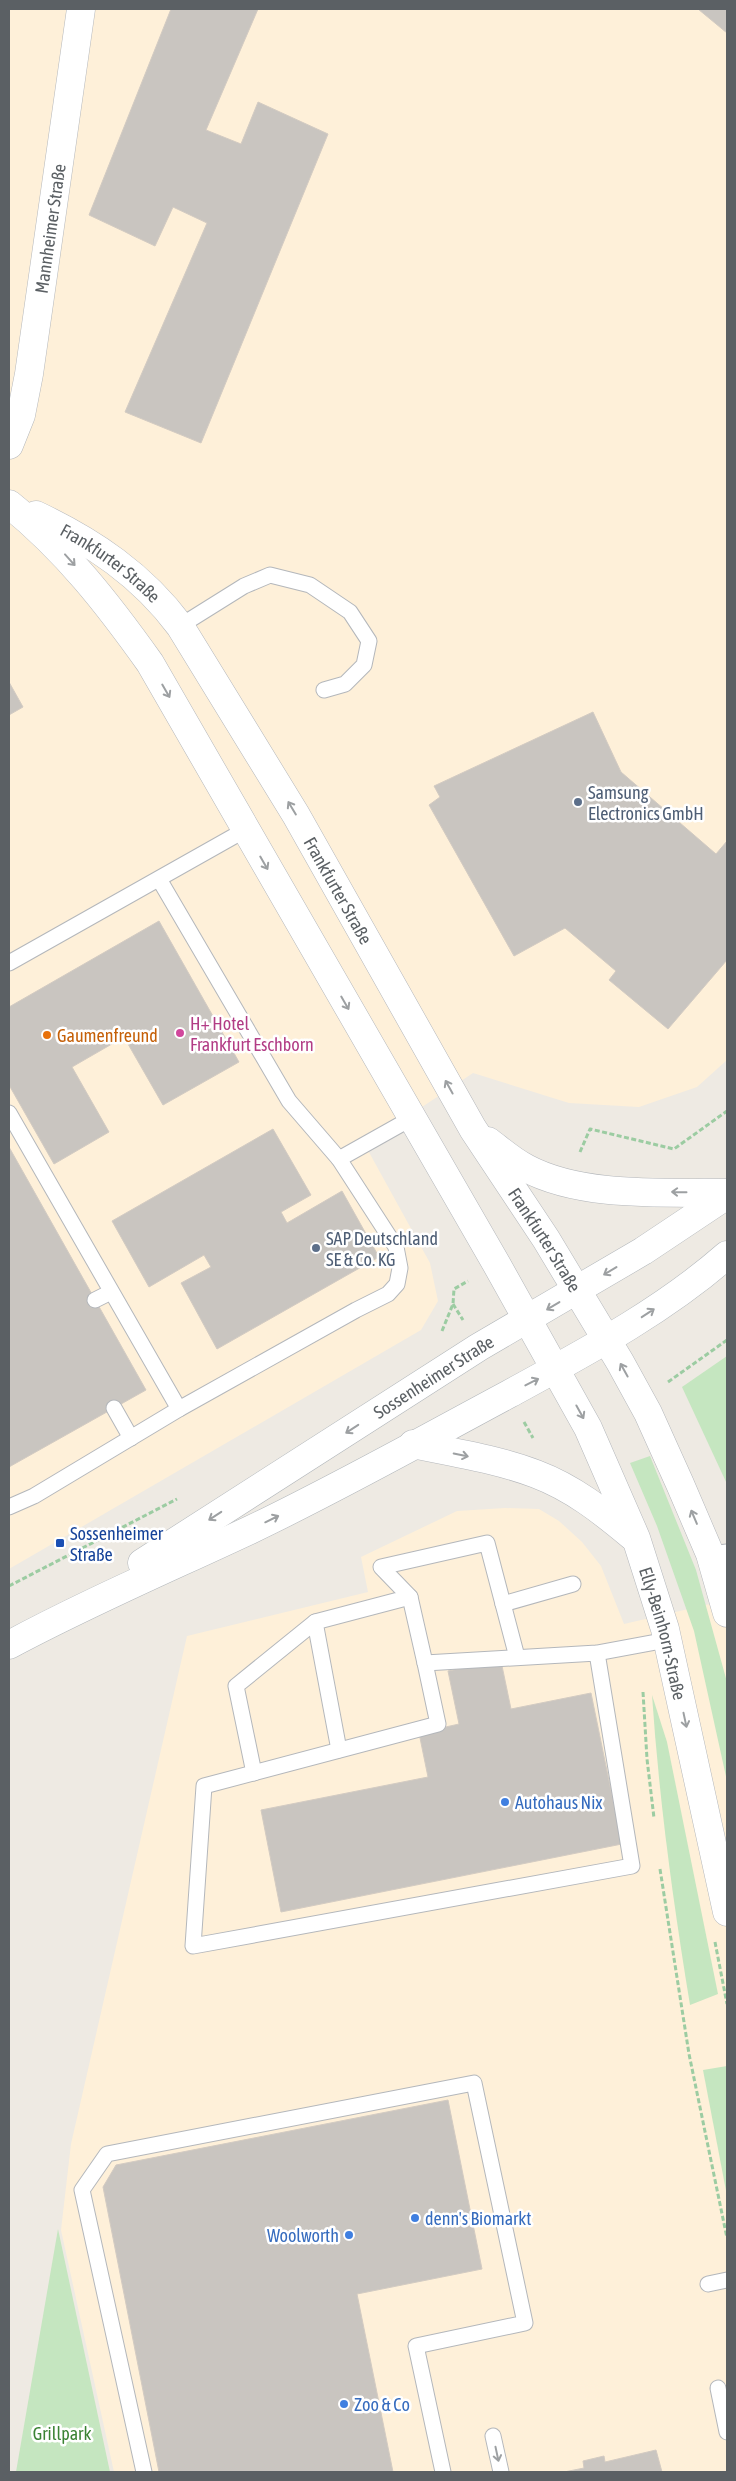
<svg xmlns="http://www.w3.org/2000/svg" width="736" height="2481" viewBox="0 0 736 2481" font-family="'Asap Condensed',sans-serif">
<rect width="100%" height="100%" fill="#eeeae3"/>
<g fill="#fef0d9">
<path d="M9,9H727V1060L697,1087L639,1107L569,1103L473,1073L365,1145L430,1263L438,1301L421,1330L9,1569Z"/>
<path d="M505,1508L539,1509L559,1521L582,1542L601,1566L624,1624L727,1600V2472H114L61,2230L71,2144L187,1636L368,1592L361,1557L457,1511Z"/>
</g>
<g fill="#c5e6c0">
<path d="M727,1356V1484L682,1387Z"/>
<path d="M650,1456L696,1570L727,1682V1781L694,1631L657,1526L630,1463Z"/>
<path d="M652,1695L667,1742L718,1994L690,2005C673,1902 659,1799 652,1695Z"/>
<path d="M727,2066V2196L703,2070Z"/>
<path d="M58,2229L110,2472H16Z"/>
</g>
<g fill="#c9c5c0" stroke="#d3cbc2">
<path d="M171,9H258L206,130L241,144L258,102L328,134L201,443L125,412L207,223L173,207L155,246L89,215Z"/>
<path d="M698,9H727V33Z"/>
<path d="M9,682L23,707L9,715Z"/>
<path d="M593,712L621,772L716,854L727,841V960L668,1029L609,980L616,971L565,928L514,956L429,805L440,797L434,786Z"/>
<path d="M159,921L239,1062L163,1105L124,1037L72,1067L109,1132L54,1164L9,1085V1007Z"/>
<path d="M273,1129L311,1195L281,1212L287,1223L342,1191L379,1257L217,1349L181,1283L211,1267L204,1255L149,1287L112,1221Z"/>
<path d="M9,1147L146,1390L9,1467Z"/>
<path d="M501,1661L511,1709L591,1693L622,1844L281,1912L261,1810L428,1777L419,1733L459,1724L448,1671Z"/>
<path d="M448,2100L482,2269L357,2294L393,2472H159L103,2187L116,2165Z"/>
<path d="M656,2450L662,2472H564L584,2468L583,2461L604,2456L605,2462Z"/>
</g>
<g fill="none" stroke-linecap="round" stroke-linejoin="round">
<defs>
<g id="service">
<path d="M180,626L244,586L270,575L310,585L350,612L369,641L364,665L345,684L324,690"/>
<path d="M9,963L245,830"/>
<path d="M9,1113L179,1409"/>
<path d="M339,1159L412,1118"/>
<path d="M95,1300L111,1292"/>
<path d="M114,1408L131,1438"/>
<path d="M9,1507L34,1496L179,1409L356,1310L388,1294L397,1284L400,1268L396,1247L339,1159L289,1101L159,879"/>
<path d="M710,1554L727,1552"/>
<path d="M410,1597L425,1663"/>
<path d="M503,1604L573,1584"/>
<path d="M315,1622L339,1750"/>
<path d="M597,1653L632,1866L193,1946L204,1786L438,1724L425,1663L597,1653L667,1640"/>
<path d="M254,1773L236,1686L315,1622L410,1597L381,1567L487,1543L517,1657"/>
<path d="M708,2284L727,2280"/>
<path d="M718,2388L727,2432"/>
<path d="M493,2436L501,2472"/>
<path d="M144,2472L82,2190L107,2154L474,2083L525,2323L416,2346L443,2472"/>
</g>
<g id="minor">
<path id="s1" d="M9,445L21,415L29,374L81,9"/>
</g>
<g id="tertiary">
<path id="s2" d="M9,504C66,550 108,604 150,663L497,1265L588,1428L636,1538L665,1629L727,1912"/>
<path id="s3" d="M36,515C93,542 142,575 180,626L296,815L473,1129L546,1239L620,1362L648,1413L680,1484L710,1554L727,1613"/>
<path d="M488,1141C500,1150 512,1161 526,1168C582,1198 665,1192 727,1193"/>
<path d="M413,1444C454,1453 497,1459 536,1474C573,1488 602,1511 632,1536"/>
</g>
<g id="secondary">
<path id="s4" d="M142,1563L479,1347L643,1251L727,1195"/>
<path d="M9,1645C87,1603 169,1568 250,1530C338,1488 423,1440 509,1394C584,1353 662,1312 727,1255"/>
</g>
</defs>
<use href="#service" stroke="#b4b7bb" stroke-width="17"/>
<use href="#minor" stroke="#b4b7bb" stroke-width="29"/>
<use href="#tertiary" stroke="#b4b7bb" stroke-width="29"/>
<use href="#secondary" stroke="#b2b7bb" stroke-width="29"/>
<g stroke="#9ccca2" stroke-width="3" stroke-dasharray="5 2.5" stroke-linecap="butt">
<path d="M580,1152L590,1129L674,1149L727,1111"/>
<path d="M453,1304L463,1320"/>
<path d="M442,1331L453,1304L454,1289L468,1281"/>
<path d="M668,1382L727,1340"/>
<path d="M524,1422L533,1438"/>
<path d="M9,1586L177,1499"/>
<path d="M643,1692L647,1759L654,1818"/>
<path d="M660,1869L689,2054L727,2238"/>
<path d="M715,1942L727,2004"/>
</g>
<use href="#service" stroke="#fff" stroke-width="15"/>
<use href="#minor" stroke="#fff" stroke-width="28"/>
<use href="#tertiary" stroke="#fff" stroke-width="28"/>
<use href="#secondary" stroke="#fff" stroke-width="28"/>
</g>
<defs><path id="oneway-shaft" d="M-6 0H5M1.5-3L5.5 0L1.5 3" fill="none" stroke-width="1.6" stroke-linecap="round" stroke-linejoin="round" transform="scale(1.25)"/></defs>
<g stroke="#9da0a2">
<use href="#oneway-shaft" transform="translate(70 560) rotate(48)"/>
<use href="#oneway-shaft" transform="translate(166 691) rotate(60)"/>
<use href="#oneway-shaft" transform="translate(292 808) rotate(-121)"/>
<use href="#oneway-shaft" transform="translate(264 863) rotate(60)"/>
<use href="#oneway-shaft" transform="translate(345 1003) rotate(60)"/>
<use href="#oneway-shaft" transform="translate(449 1087) rotate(-119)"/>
<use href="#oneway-shaft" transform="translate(679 1192) rotate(-179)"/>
<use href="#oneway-shaft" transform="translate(610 1271) rotate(149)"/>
<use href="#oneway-shaft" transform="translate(553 1306) rotate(149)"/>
<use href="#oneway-shaft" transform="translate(648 1313) rotate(-33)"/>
<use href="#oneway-shaft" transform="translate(624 1370) rotate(-119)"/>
<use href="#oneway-shaft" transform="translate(532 1382) rotate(-27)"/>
<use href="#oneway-shaft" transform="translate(580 1412) rotate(61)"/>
<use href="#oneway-shaft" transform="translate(352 1429) rotate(147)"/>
<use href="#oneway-shaft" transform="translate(461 1455) rotate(12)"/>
<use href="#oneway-shaft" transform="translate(215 1516) rotate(147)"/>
<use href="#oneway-shaft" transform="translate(694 1517) rotate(-113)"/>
<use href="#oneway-shaft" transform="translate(272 1519) rotate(-26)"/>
<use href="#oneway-shaft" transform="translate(685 1720) rotate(78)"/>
<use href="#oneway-shaft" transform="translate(497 2454) rotate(78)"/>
</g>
<g fill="#5c6f8a" stroke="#fff" stroke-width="2">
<circle cx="578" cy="802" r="5"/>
<circle cx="316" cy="1248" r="5"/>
</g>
<circle fill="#d1479c" stroke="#fff" stroke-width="2" cx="180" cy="1033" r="5"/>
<circle fill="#e8710a" stroke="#fff" stroke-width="2" cx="47" cy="1035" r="5"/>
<rect fill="#1a4fb4" stroke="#fff" stroke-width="2" x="55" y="1538" width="10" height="10" rx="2.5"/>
<g fill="#3f7fe0" stroke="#fff" stroke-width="2">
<circle cx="505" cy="1802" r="5"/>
<circle cx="415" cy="2218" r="5"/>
<circle cx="349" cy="2235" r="5"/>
<circle cx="344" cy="2404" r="5"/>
</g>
<g text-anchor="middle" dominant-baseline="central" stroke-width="5" stroke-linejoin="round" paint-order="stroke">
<g font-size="18" fill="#5b6064" stroke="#fff">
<text stroke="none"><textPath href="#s1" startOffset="221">Mannheimer Straße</textPath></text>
<text stroke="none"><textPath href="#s3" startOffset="89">Frankfurter Straße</textPath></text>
<text stroke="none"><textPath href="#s3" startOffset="492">Frankfurter Straße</textPath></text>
<text stroke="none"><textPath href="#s3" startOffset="898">Frankfurter Straße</textPath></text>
<text stroke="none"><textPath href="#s4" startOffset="346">Sossenheimer Straße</textPath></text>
<text stroke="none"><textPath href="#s2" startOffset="1314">Elly-Beinhorn-Straße</textPath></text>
</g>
<g font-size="18" fill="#4e5e75" stroke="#fff" text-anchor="start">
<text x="588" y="792">Samsung<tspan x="588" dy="21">Electronics GmbH</tspan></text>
<text x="326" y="1238">SAP Deutschland<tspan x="326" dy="21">SE &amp; Co. KG</tspan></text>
</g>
<g font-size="18" fill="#b23c85" stroke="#fff" text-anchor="start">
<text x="190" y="1023">H+ Hotel<tspan x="190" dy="21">Frankfurt Eschborn</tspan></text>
</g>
<g font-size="18" fill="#c56008" stroke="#fff" text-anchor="start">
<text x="57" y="1035">Gaumenfreund</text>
</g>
<g font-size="18" fill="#164399" stroke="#fff" text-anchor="start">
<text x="70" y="1533">Sossenheimer<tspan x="70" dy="21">Straße</tspan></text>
</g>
<g font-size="18" fill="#366cbe" stroke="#fff" text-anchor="start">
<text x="515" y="1802">Autohaus Nix</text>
<text x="425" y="2218">denn's Biomarkt</text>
<text x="339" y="2235" text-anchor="end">Woolworth</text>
<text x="354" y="2404">Zoo &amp; Co</text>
</g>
<g font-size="18" fill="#3b8334" stroke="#fff">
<text x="62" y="2433">Grillpark</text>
</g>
</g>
<rect width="736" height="2481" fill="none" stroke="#5b6064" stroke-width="20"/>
</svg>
